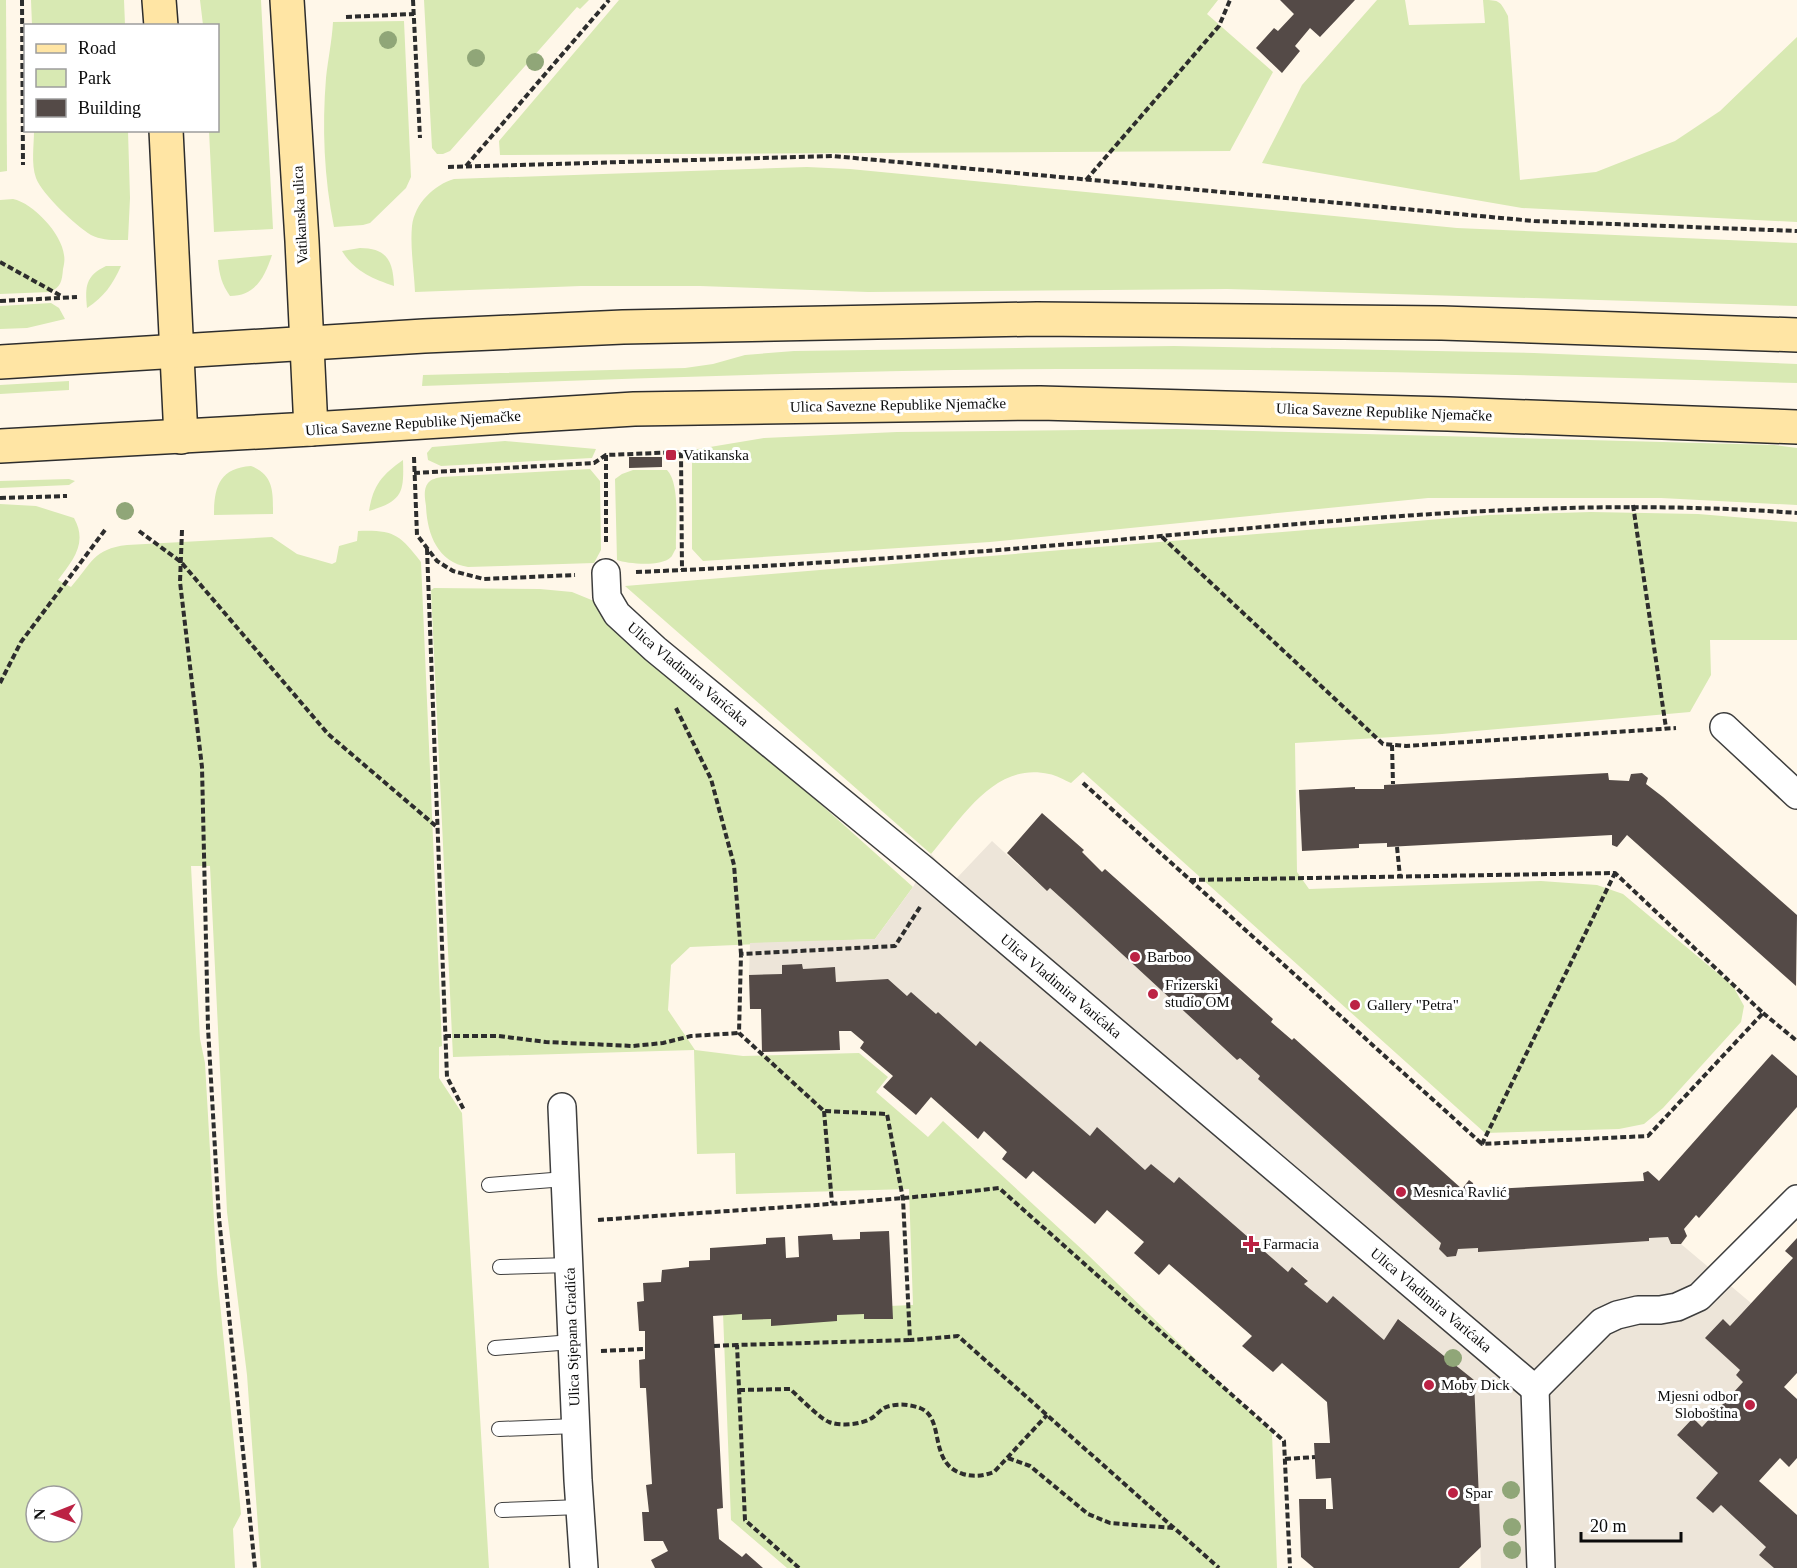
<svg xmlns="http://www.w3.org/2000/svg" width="1797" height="1568" viewBox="0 0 1797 1568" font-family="'Times New Roman',serif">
<rect width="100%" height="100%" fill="#fff7e9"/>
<g fill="#d8e9b3" fill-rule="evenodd">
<path d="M0,0H6L7,171L0,172Z"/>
<path d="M31,0H124L125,25H32Z"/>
<path d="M200,0H261L273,229L214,232L209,131L218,130V26L203,25Z"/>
<path d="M424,0H589L580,9L577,7L450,151L443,154H437L432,148Z"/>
<path d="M619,0H1218L1207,14L1273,72L1230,151L500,155L499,141Z"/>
<path d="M1377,0H1405L1409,25L1485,23L1483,0C1500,0 1500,1 1508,16L1520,180L1596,172L1675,141L1720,111L1797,37V222L1522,208L1262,163L1302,85Z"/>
<path d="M404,21L411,177L406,188L370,223L363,225L334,227C324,178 322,127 326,78C328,59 332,41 333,22Z"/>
<path d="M34,131H128L130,198L128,240C116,240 103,241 91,235C76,226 42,194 36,178C31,164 34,145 34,131Z"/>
<path d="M807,167L850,169L1457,228L1797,243V306L1227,289L868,292L700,286H581L415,292C414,270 410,247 412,226C415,203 434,185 454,179Z"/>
<path d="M13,199C33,203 62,234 64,255C65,260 64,265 63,269C62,281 61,287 50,292L0,294V200Z"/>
<path d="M360,248C387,248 393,261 394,286C373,279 354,271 342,251Z"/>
<path d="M272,255C265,276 256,296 230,296C222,285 219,274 218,260Z"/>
<path d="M106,266H121C113,284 104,297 87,308C85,287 85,276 106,266Z"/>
<path d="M51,303L59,308L65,319L27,328L0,329V306Z"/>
<path d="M1174,346L1534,353L1797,364V383C1576,376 1355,370 1134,369C896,368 659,378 422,386L423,375L685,368L713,364L745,355L794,351Z"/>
<path d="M69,381V390L0,394V385Z"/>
<path d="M1176,429L1774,445L1797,448V505L1661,498H1428L990,542L703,561L692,549V450L764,438L897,432Z"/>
<path d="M505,441L596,449L592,458L441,466L428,460L427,453L432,447Z"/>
<path d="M403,460C404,492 403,501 369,511C373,485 382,475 403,460Z"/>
<path d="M251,466C274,475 273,492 273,514L214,515C214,488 219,468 251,466Z"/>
<path d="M590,469L600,481L601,550L594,563L468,567C437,562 427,533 426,506C425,499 423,489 428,483C431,479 437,478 441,477Z"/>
<path d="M633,470H667C681,485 675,528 676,549C675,549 672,557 671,557C662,567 628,564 617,560L615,479L622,474Z"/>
<path d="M69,479L75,481L69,485L0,488V481Z"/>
<path d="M0,504L36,506L74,518C88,543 73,560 58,580L71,587C92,563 93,549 127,545L272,537L297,554L332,564L336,562L339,546L357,541L358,531C394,530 399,534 421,562L442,1046L439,1047V1078L462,1113L489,1568H261L247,1375L227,1212L210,866H191L200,1039L205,1063L217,1273L241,1514L233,1529L235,1568H0ZM36,1496H72V1532H36Z"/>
<path d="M1591,512L1698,514L1797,522V640H1710L1711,675L1690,712L1442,734L1295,743L1297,872L1309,889L1541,881L1597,885L1623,894L1733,986L1744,1006L1741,1022L1663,1108L1644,1124L1619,1129L1485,1133L1083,772L1071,783C1064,780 1056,775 1049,774C995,761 961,819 931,854L625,586L1489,515Z"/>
<path d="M434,588L540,589L572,592L594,601L913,887L875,939L690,947L671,965L668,1010L695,1050L743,1056L859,1053L888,1077L876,1092L928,1137L943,1121L1088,1255L1272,1433L1277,1568H787L731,1520L723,1313L913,1305L909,1189L736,1194L735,1153L697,1154L694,1050L453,1057L431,590Z"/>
</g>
<path fill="#ede5d9" d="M992,841L1047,891L1050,888L1071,907L1237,1060L1240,1058L1441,1243L1439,1249L1447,1257L1456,1256L1458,1249L1478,1248V1252L1648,1241L1649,1238L1668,1237L1671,1244H1681L1751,1303L1730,1326L1723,1319L1740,1370L1736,1375L1743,1382L1702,1427L1693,1418L1677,1435L1718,1473L1697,1498L1713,1513L1721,1505L1766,1547L1759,1555L1774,1568H1481L1474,1380L1399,1319L1384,1340L1333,1296L1327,1303L1304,1284L1308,1280L1293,1267L1288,1272L1179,1178L1174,1183L1151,1164L1145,1170L1097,1127L1090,1136L980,1041L976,1046L938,1012L936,1014L911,992L907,996L888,979L836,982L835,967L803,969L802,964L783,965L782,974L749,975L750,943L875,939L913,887L931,854L955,880Z"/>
<g fill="#544a47">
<path d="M1280,0H1355L1320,37L1310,28L1295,46L1300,51L1282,73L1256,48L1274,28L1278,31L1294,14Z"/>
<path d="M629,457H662V467L629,468Z"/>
<path d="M1608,773L1609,780L1629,781L1631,774L1642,773L1648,778L1646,784L1663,797L1797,915L1796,986L1627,835L1617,847L1612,845V835L1387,847V843L1359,844V848L1302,851L1299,790L1355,787V789H1384V785Z"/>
<path d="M1042,813L1084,850L1082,852L1102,872L1105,869L1273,1019L1271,1022L1292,1040L1294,1038L1462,1189L1469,1180L1473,1183L1474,1190L1644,1181L1643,1173L1648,1171L1659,1181L1772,1054L1797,1076V1107L1699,1218L1696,1215L1684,1229L1687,1236L1681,1244H1671L1668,1237L1649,1238V1241L1478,1252V1248L1458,1249L1456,1256L1447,1257L1439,1249L1441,1243L1258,1079L1260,1076L1240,1058L1237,1060L1071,907L1050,888L1047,891L1007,853Z"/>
<path d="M802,964L803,969L835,967L836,982L888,979L907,996L911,992L936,1014L938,1012L976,1046L980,1041L1090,1136L1097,1127L1145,1170L1151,1164L1174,1183L1179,1177L1288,1272L1292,1267L1308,1281L1304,1284L1327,1303L1333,1296L1384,1340L1398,1319L1474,1380L1481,1547L1459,1568H1314L1301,1557L1299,1499H1326V1509H1333L1331,1478L1316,1479L1314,1443H1330L1327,1402L1282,1363L1273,1372L1242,1346L1252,1336L1169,1264L1159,1275L1134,1253L1144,1242L1107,1210L1095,1224L1033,1171L1026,1179L1002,1159L1007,1152L984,1131L978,1139L931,1097L916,1115L883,1087L893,1076L860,1048L864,1042L851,1031H839L840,1050L762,1052L761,1009H750L749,975L782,974V965Z"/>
<path d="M889,1231L893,1319H864V1314L837,1315V1321L771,1326V1319L742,1320V1314L713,1316L723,1508L717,1509L719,1539L742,1557L746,1553L763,1568H655L651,1560L668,1551L663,1541H644L642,1512H649L646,1485L652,1484L646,1388H640L639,1360L645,1359V1331H639L637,1302L644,1301L643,1283L661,1282L662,1270L689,1267V1261L710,1260V1248L766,1244V1238L785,1237L786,1258L799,1257L798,1236L832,1234L833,1240L860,1239V1232Z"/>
<path d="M1797,1238V1373L1784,1387L1797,1399V1458L1789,1467L1780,1458L1759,1481L1797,1515V1568H1774L1759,1555L1766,1547L1721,1505L1713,1513L1696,1498L1718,1473L1677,1435L1693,1418L1702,1427L1743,1382L1736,1375L1740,1370L1705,1338L1723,1319L1730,1326L1793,1258L1785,1251Z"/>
</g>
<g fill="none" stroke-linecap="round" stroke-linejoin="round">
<defs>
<g id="lane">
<path d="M489,1185L565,1179"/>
<path d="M500,1267L569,1265"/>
<path d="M495,1348L572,1342"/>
<path d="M499,1429L576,1426"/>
<path d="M502,1510L580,1507"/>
</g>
<g id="street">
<path d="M606,573L607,597L617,614L655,649L923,869L1535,1389L1602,1322L1617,1315L1638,1310H1660L1677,1307L1699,1297L1797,1199"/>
<path d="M1724,727L1797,795"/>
<path d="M562,1107L578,1480L584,1568"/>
<path d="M1535,1389L1541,1568"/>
</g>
<g id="secondary">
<path d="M159,0L161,26"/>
<path d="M287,0L302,241L311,429"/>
<path d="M166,130L181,437"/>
<path d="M0,362L424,336L623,327L1037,319L1442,323L1797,335"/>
<path d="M0,446L311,429L634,409L1040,403L1448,414L1797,427"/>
</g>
</defs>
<use href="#lane" stroke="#3e3e3e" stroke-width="16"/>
<use href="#street" stroke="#3e3e3e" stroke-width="30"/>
<use href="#secondary" stroke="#2d2d2d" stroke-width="36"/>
<g stroke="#2d2d2d" stroke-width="4" stroke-dasharray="6 3" stroke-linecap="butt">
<path d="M22,0L23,165"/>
<path d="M413,0L420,138"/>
<path d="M346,17L414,14"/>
<path d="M466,166L609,0"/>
<path d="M448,167L833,156L1534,221L1797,231"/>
<path d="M1086,180L1219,26L1230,0"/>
<path d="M0,262L63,297"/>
<path d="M0,301L77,297"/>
<path d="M606,455V543"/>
<path d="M414,457L417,535L437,561L453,571L484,579L575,575"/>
<path d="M414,473L594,463L606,455L681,452L682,570"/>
<path d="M0,498L67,496"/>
<path d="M1633,505L1666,728"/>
<path d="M182,530L180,582L202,767L208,1028L219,1218L255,1568"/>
<path d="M139,531L181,562L328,734L437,827"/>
<path d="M1162,537L1383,744L1406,746L1676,728"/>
<path d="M427,549L447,1077L464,1110"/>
<path d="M636,572C812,565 987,552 1161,536C1375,517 1582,497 1797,513"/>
<path d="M0,683L21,642L105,530"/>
<path d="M676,708L711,779L734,865L741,954"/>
<path d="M1392,745L1393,784"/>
<path d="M1083,783L1482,1144"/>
<path d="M1397,847L1400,877"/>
<path d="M1190,880L1615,873L1763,1013L1648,1136L1482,1144L1615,873"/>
<path d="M920,907L895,946L741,954L739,1033L824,1111L887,1114L903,1199L910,1340L958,1336L1219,1568"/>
<path d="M1763,1013L1797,1041"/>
<path d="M445,1036H499L546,1042L633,1046L663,1043L691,1036L739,1033"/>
<path d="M824,1111L832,1203"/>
<path d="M598,1220C731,1210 866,1204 999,1188L1284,1441L1290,1568"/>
<path d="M714,1346L737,1345"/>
<path d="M601,1351L645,1349"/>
<path d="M739,1390L790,1389C799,1397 819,1418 829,1422C840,1426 859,1425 870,1419C875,1417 879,1411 884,1408C895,1403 909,1404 920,1408C946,1418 927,1463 963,1474C974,1477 983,1476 994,1472L1047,1415"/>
<path d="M1008,1458L1030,1466L1088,1514L1110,1523L1173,1528"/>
<path d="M1285,1459L1315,1457"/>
<path d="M799,1568L745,1520L737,1345L910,1340"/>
</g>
<use href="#lane" stroke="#fff" stroke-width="14"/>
<use href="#street" stroke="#fff" stroke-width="27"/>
<use href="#secondary" stroke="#ffe5a4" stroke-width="33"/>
</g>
<g fill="#90a678">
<circle cx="388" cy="40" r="9"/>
<circle cx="476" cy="58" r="9"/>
<circle cx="535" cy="62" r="9"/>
<circle cx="125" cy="511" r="9"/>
<circle cx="1453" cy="1358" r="9"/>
<circle cx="1511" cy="1490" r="9"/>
<circle cx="1512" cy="1527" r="9"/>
<circle cx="1512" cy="1550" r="9"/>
</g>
<g fill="#bc2244" stroke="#fff" stroke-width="2">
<rect x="665" y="449" width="12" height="12" rx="3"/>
<circle cx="1135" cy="957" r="6"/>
<circle cx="1153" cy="994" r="6"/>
<circle cx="1355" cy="1005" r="6"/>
<circle cx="1401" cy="1192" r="6"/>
<path d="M1248 1235h6v6h6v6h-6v6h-6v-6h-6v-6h6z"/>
<circle cx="1429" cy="1385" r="6"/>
<circle cx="1750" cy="1405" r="6"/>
<circle cx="1453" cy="1493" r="6"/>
</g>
<g text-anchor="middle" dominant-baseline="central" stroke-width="6" stroke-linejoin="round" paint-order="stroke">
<g font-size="15" fill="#0b0b0b" stroke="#fff">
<text transform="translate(300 215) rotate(-93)">Vatikanska ulica</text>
<text transform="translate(898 405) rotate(-1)">Ulica Savezne Republike Njemačke</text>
<text transform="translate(1384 412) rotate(2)">Ulica Savezne Republike Njemačke</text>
<text transform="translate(413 423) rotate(-4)">Ulica Savezne Republike Njemačke</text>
<text transform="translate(688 674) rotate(40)">Ulica Vladimira Varićaka</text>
<text transform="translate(1061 986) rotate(40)">Ulica Vladimira Varićaka</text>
<text transform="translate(1431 1300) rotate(40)">Ulica Vladimira Varićaka</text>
<text transform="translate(572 1337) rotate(-92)">Ulica Stjepana Gradića</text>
</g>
<g font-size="15" fill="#0b0b0b" stroke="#fff" text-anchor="start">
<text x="683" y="455">Vatikanska</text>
<text x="1147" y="957">Barboo</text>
<text x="1165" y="985">Frizerski<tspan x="1165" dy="17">studio OM</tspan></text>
<text x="1367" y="1005">Gallery "Petra"</text>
<text x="1413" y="1192">Mesnica Ravlić</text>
<text x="1263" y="1244">Farmacia</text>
<text x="1441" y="1385">Moby Dick</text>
<text x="1738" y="1396" text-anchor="end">Mjesni odbor<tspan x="1738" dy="17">Sloboština</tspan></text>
<text x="1465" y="1493">Spar</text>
</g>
</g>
<rect x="24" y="24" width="195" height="108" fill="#ffffff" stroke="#9d9d9d" stroke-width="1.5"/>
<rect x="36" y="44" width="30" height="9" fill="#ffe5a4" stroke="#9d9d9d" stroke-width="1.5"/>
<text x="78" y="54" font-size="18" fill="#0b0b0b">Road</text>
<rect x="36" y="69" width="30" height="18" fill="#d8e9b3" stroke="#9d9d9d" stroke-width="1.5"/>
<text x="78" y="84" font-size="18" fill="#0b0b0b">Park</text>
<rect x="36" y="99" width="30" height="18" fill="#544a47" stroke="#9d9d9d" stroke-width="1.5"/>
<text x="78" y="114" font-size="18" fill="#0b0b0b">Building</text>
<g transform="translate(54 1514) rotate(269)"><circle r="28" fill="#ffffff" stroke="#9d9d9d" stroke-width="1.5"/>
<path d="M0-4.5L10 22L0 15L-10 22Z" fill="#bc2244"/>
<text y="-9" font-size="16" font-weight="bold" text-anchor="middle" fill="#0b0b0b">N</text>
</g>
<path d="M1581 1532v9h100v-9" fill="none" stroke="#0b0b0b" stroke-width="3"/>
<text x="1590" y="1532" font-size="18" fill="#0b0b0b" stroke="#ffffff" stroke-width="4.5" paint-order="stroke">20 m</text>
</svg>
